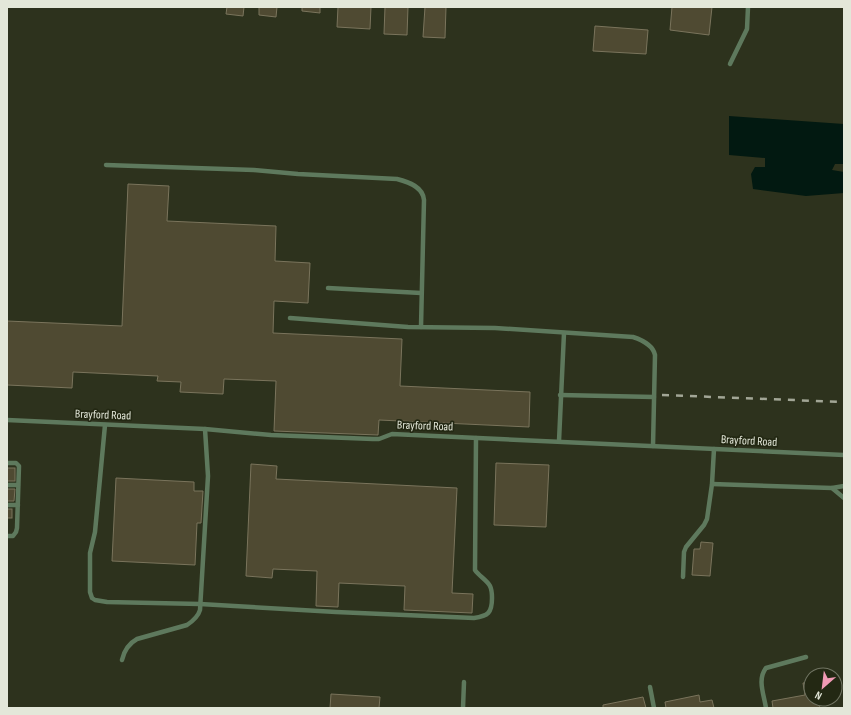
<svg xmlns="http://www.w3.org/2000/svg" width="851" height="715" viewBox="0 0 851 715" font-family="'Sofia Sans Condensed',sans-serif">
<rect width="100%" height="100%" fill="#2d321d"/>
<path fill="#021911" d="M729,116L844,124V164H835L832,170L844,172V193L806,196L753,189L751,174L755,167H765V158L729,155Z"/>
<g fill="#4f4a32" stroke="#7a745c">
<path d="M227,7H244L243,16L226,14Z"/>
<path d="M259,7H277L276,17L259,15Z"/>
<path d="M302,7H320V13L302,11Z"/>
<path d="M338,7H371L370,29L337,27Z"/>
<path d="M385,7H408L407,35L384,34Z"/>
<path d="M425,7H446L445,38L423,37Z"/>
<path d="M672,7H712L709,35L670,30Z"/>
<path d="M595,26L648,30L646,54L593,51Z"/>
<path d="M128,184L169,186L167,221L276,226L275,261L310,263L308,303L274,301L273,333L402,339L400,386L530,392L529,427L379,420L378,435L274,431L276,381L224,379L223,394L180,392L181,382L157,381L158,376L73,372L72,388L7,385V321L122,326Z"/>
<path d="M496,463L549,465L546,527L494,525Z"/>
<path d="M251,464L277,466L276,479L457,488L452,593L473,594L472,613L404,610L405,586L339,583L338,607L316,606L317,571L273,569L272,578L246,576Z"/>
<rect x="7" y="468" width="8" height="13"/>
<path d="M116,478L194,482V491H203L201,523H197L195,565L112,561Z"/>
<path d="M7,489H15L14,501H7Z"/>
<rect x="7" y="509" width="5" height="9"/>
<path d="M701,542L713,543L710,576L692,575L694,549H700Z"/>
<path d="M811,682V699H818L820,708H773L772,701L805,695L803,683Z"/>
<path d="M331,694L380,697L379,708H330Z"/>
<path d="M699,695L700,702L712,700L714,708H666L665,702Z"/>
<path d="M643,697L646,708H603V705Z"/>
</g>
<g fill="none" stroke-linecap="round" stroke-linejoin="round">
<g stroke="#5e795d" stroke-width="4.5">
<path d="M730,64L747,29L748,7"/>
<path d="M106,165L254,170L298,174L397,179C409,182 423,187 424,200L421,327"/>
<path d="M328,288L421,293"/>
<path d="M290,318L408,327L495,328L633,337C642,340 653,345 655,355L653,446"/>
<path d="M560,395L654,397"/>
<path d="M7,420L205,429L271,435L373,439H379L392,434L844,455"/>
<path d="M105,425L95,532L90,553V592L92,598L95,600L107,602L200,604L336,612L474,618C488,616 492,613 492,598C492,594 492,590 490,586C487,580 479,576 475,570L476,438"/>
<path d="M559,441L564,333"/>
<path d="M7,463H16L19,466L17,528L16,532L13,536H7"/>
<path d="M712,484L832,488L844,498"/>
<path d="M7,485H18"/>
<path d="M832,488L844,486"/>
<path d="M7,505H18"/>
<path d="M683,577L684,552L686,547L704,525L707,519L712,484L714,449"/>
<path d="M122,660C124,651 128,644 137,639L187,625C193,621 198,617 200,610L208,476L205,429"/>
<path d="M650,687L654,708"/>
<path d="M463,708L464,682"/>
<path d="M766,708C764,695 757,679 766,668L806,657"/>
</g>
<path stroke="#a2a696" stroke-width="2.5" stroke-dasharray="7 7" stroke-linecap="butt" d="M662,395L844,402"/>
</g>
<g text-anchor="middle" dominant-baseline="central" stroke-width="3.5" stroke-linejoin="round" paint-order="stroke">
<g font-size="12" fill="#e3e7d9" stroke="#232813">
<text transform="translate(103 415) rotate(2)">Brayford Road</text>
<text transform="translate(425 426) rotate(2)">Brayford Road</text>
<text transform="translate(749 441) rotate(3)">Brayford Road</text>
</g>
</g>
<rect width="851" height="715" fill="none" stroke="#e3e7d9" stroke-width="16"/>
<g transform="translate(823 687) rotate(208)"><circle r="19" fill="#232813" stroke="#707462"/>
<path d="M0-3L7 15L0 10L-7 15Z" fill="#f19ab4"/>
<text y="-6" font-size="11" font-weight="bold" text-anchor="middle" fill="#e3e7d9">N</text>
</g>
</svg>
